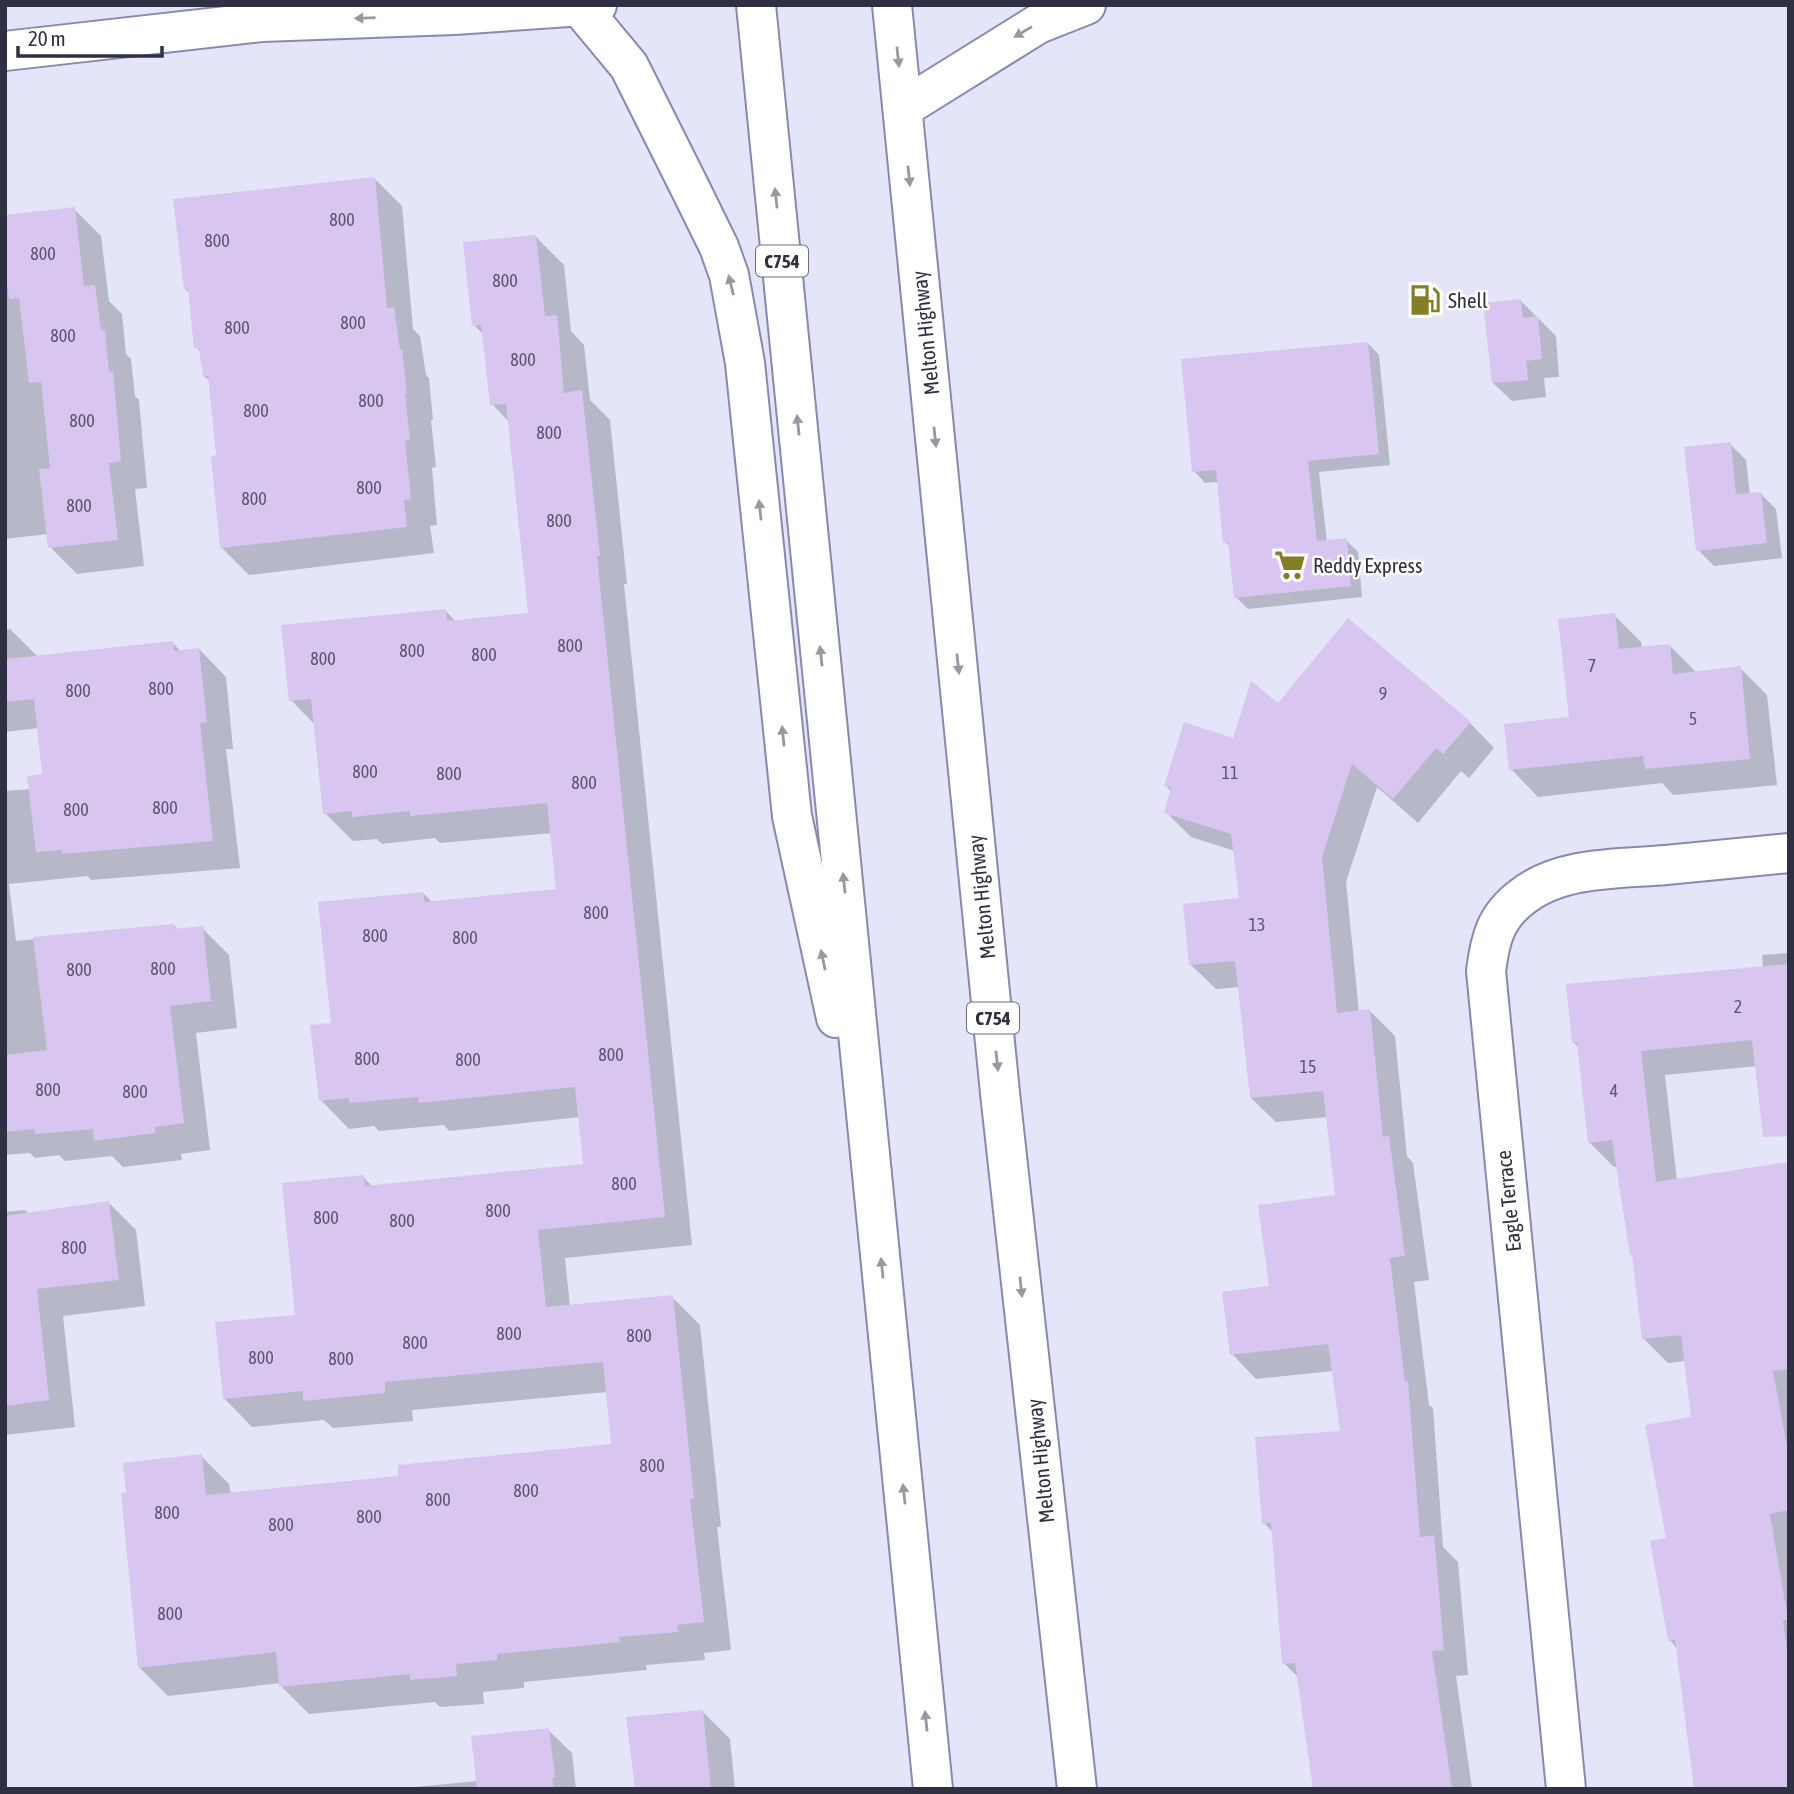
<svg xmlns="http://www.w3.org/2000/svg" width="1794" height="1794" viewBox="0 0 1794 1794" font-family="'Asap Condensed',sans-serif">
<rect width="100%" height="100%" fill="#e4e5f9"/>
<g fill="#0003">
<path d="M374,178L402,206L413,329L420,336L426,375L429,378L433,420H431L436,467L432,468L437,525L430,526L434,553L249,575L222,548L218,457L210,381L204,376L202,353L196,347L190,293L185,289Z"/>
<path d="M74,209L101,236L109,301L122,314L126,354L131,359L135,396L139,400L147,488L135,489L144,566L77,574L50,547L48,534L5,539V216Z"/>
<path d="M535,236L564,265L571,331L584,345L590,400L610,420L627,584H624L692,1245L565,1258L570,1307L672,1297L700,1325L721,1527H717L731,1650L704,1653L705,1660L646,1665L647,1670L524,1682V1688L483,1692L484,1704L440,1707L435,1702L309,1714L281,1686V1683L168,1696L140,1668L201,1456L229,1484L231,1495L400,1478L613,1445L607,1392L412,1410L413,1421L333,1428L324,1420L252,1427L224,1398L297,1316L363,1177L373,1187L585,1166L580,1117L449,1131L444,1125L379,1131L374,1126L349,1129L321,1100L333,1025L423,893L433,903L558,891L552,833L440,843L435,838L382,844L377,839L353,841L325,813L315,725L291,700L445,610L456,622L530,614L509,422L492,404L484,335L474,325Z"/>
<path d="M1521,301L1556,336L1559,377L1544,378L1546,397L1512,401L1493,383Z"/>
<path d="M1368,343L1379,355L1390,465L1319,472L1327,542L1346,540L1358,552L1362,597L1248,609L1236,597L1230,546L1225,542L1219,482L1205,483L1194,471Z"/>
<path d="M1730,444L1746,460L1750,495L1760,493L1776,509L1782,558L1714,566L1698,550Z"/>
<path d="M1614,615L1641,642L1642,648L1669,645L1697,673L1740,668L1767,695L1777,785L1673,795L1662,783L1538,797L1511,769L1571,719Z"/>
<path d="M10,629L38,657L173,643L181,652L199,649L226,677L233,749H226L240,868L91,880L88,876L9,884L16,941L174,925L179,931L202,928L229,955L237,1028L196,1033L210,1150L181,1154L182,1160L123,1167L112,1156L65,1161L59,1155L35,1158L30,1153L5,1155V791L31,789L44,776L39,728L5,732V630Z"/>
<path d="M1278,705L1470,723L1494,748L1469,778L1461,771L1418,823L1377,787L1346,882L1359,1012L1370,1011L1395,1036L1407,1156L1413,1163L1429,1280L1414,1282L1429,1405L1433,1408L1443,1547L1458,1562L1468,1675L1456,1676L1472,1789H1314L1299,1678L1284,1663L1273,1532L1264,1523L1342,1432L1333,1371L1256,1379L1232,1354L1271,1288L1337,1197L1328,1117L1276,1122L1251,1098L1240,987L1216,989L1191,965L1241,900L1235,851L1191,837L1166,812L1172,792L1166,786L1234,740Z"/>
<path d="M1789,953V1110L1757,1066L1665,1075L1677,1181L1789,1163V1789L1670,1640L1668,1540L1693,1418L1686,1361L1668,1363L1643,1338L1634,1257L1631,1254L1618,1167H1614L1589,1142L1579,1048L1574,1043L1763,968L1762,955Z"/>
<path d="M109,1203L136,1230L145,1306L63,1316L75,1427L5,1435V1212L25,1210L29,1214Z"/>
<path d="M703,1712L730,1739L735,1789H636Z"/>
<path d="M548,1730L572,1753L576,1789H393L478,1781Z"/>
</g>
<g fill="#d8c6f1">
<path d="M375,177L387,308L394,307L400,350L402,349L407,393L405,394L410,440L405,441L411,499L404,500L407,527L220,548L211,456L216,455L208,376L203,377L199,348H194L188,289H184L173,199Z"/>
<path d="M75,207L84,286L95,285L101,330H105L109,372L113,371L121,461L109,463L118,540L48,548L39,469L50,468L41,382L29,383L19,298L9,299L5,268V215Z"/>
<path d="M536,235L545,316L557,315L564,393L582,390L600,556H597L665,1217L538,1230L546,1307L673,1295L694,1499H690L704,1622L677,1625L678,1632L619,1637L620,1642L497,1654V1660L456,1664L457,1676L410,1680V1674L279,1687L276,1652L138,1668L121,1493L126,1492L123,1463L202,1454L206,1495L398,1476V1465L611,1444L603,1362L385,1382V1393L303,1401V1391L223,1399L215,1322L295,1315L282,1183L364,1175L365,1186L583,1164L575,1087L419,1103L418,1097L349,1103V1098L319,1101L310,1025L331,1023L318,902L423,892L425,902L556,889L547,803L410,816V811L352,817V811L323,814L311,699L289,701L281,625L446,609L447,621L528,613L506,404L490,405L481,325L472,326L463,242Z"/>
<path d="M1521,299L1523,318L1538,316L1542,359L1526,361L1528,380L1492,383L1483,303Z"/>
<path d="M1368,342L1379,454L1308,461L1317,541L1347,538L1351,586L1234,598L1228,542L1223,543L1216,470L1192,472L1181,359Z"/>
<path d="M1731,442L1736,494L1761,492L1767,543L1696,551L1684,447Z"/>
<path d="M1615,613L1619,649L1670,644L1673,674L1741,666L1750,759L1645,769L1643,756L1509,770L1504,724L1569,717L1558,619Z"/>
<path d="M1348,618L1471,722L1443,754L1436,748L1393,799L1352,764L1322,857L1337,1013L1370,1009L1383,1137L1389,1136L1405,1256L1390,1258L1405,1382L1408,1381L1420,1537L1434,1535L1444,1650L1432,1651L1452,1789H1313L1295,1663L1282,1664L1271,1523L1262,1524L1255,1437L1340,1431L1328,1344L1230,1355L1222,1292L1269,1286L1258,1205L1335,1195L1323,1091L1250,1098L1235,961L1189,965L1183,904L1239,898L1231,834L1164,813L1171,788L1164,786L1184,722L1233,738L1251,681L1278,703Z"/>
<path d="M173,641L174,651L199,648L207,722L200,723L213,841L62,854V850L36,852L27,776L42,774L34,699L5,702V659Z"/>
<path d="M174,924L175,929L203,926L211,1001L170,1006L184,1123L155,1127V1133L94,1141L93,1129L36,1134L34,1129L5,1132V1055L47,1050L33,937Z"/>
<path d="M1789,964V1136L1763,1137L1752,1040L1641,1051L1656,1182L1789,1162V1369L1773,1371L1789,1457V1510L1770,1514L1788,1620H1783L1789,1665V1789H1694L1675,1640L1668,1641L1650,1541L1666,1538L1645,1425L1691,1417L1681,1335L1642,1339L1632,1255H1630L1612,1140L1588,1143L1577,1043H1572L1566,984Z"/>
<path d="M109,1201L119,1280L37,1289L49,1400L5,1406V1216Z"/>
<path d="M703,1710L711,1789H635L626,1717Z"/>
<path d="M549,1728L555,1777L552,1778L554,1789H477L471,1736Z"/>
</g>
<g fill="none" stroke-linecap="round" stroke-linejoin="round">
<defs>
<path id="minor" d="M1566,1789L1486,971C1490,940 1495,917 1522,897C1561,866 1619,869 1666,865C1707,861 1748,857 1789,853"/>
<path id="primary" d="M5,51L262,22L454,15L597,5"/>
<g id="trunk">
<path d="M756,5L933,1789"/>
<path d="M892,5L1000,1093L1077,1789"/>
<path d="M580,7L629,66L692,192L719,247L729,275L745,363L792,816L836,1018"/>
<path d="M903,108L1038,24L1086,5"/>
</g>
</defs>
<use href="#minor" stroke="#8888b5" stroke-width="42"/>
<use href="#primary" stroke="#8888b5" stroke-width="42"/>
<use href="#trunk" stroke="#8888b5" stroke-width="42"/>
<use href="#minor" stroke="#fff" stroke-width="38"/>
<use href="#primary" stroke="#fff" stroke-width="38"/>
<use href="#trunk" stroke="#fff" stroke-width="38"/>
</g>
<defs><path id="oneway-solid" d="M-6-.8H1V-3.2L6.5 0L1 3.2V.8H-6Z" transform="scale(1.75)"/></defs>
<g fill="#9798a1">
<use href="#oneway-solid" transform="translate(365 18) rotate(178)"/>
<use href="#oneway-solid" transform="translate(1023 32) rotate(149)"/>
<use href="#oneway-solid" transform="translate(898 57) rotate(84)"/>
<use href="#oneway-solid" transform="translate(909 176) rotate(84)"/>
<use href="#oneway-solid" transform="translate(776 198) rotate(-96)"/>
<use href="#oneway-solid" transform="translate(731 285) rotate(-104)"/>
<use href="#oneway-solid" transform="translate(798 425) rotate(-96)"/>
<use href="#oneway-solid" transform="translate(935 437) rotate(84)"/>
<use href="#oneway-solid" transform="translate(760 510) rotate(-96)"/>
<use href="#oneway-solid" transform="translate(821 656) rotate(-96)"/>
<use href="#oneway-solid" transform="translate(958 664) rotate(84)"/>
<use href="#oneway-solid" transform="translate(783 736) rotate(-96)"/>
<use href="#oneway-solid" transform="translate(844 883) rotate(-96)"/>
<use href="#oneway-solid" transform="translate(823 960) rotate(-102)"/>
<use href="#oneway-solid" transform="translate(997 1061) rotate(84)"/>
<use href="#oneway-solid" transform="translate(882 1268) rotate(-96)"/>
<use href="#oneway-solid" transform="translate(1021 1287) rotate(84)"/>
<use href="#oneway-solid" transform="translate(904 1494) rotate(-96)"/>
<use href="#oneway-solid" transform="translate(926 1721) rotate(-96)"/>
</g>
<defs>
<symbol id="fuel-bare" viewBox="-9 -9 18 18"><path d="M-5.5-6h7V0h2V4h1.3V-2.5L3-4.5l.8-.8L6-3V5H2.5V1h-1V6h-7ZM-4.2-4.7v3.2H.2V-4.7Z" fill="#867e24" stroke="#fff" stroke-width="2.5" paint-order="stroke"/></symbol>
<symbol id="supermarket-bare" viewBox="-9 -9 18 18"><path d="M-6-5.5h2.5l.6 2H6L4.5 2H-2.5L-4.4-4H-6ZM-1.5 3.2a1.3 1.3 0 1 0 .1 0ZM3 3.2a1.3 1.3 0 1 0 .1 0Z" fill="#867e24" stroke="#fff" stroke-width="2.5" paint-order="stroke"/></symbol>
</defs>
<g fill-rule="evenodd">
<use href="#fuel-bare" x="1403" y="278" width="44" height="44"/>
<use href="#supermarket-bare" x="1268" y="543" width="44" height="44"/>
</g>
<g text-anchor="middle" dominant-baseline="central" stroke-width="5" stroke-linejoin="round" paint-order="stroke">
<g font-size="18" fill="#59566e">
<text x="342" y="219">800</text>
<text x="217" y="240">800</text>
<text x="43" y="253">800</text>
<text x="505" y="280">800</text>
<text x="353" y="322">800</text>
<text x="237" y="327">800</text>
<text x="63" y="335">800</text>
<text x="523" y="359">800</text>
<text x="371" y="400">800</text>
<text x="256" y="410">800</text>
<text x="82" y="420">800</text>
<text x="549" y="432">800</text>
<text x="369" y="487">800</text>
<text x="254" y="498">800</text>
<text x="79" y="505">800</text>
<text x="559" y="520">800</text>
<text x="570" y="645">800</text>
<text x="412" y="650">800</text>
<text x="484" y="654">800</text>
<text x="323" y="658">800</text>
<text x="1592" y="665">7</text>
<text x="161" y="688">800</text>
<text x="78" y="690">800</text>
<text x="1383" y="693">9</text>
<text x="1693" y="718">5</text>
<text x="365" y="771">800</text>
<text x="1230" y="772">11</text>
<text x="449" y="773">800</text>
<text x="584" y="782">800</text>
<text x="165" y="807">800</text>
<text x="76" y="809">800</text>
<text x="596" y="912">800</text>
<text x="1257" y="924">13</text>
<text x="375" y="935">800</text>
<text x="465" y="937">800</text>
<text x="163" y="968">800</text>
<text x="79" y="969">800</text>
<text x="1738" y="1006">2</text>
<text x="611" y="1054">800</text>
<text x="367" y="1058">800</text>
<text x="468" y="1059">800</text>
<text x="1308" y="1066">15</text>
<text x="48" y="1089">800</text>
<text x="1614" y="1090">4</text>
<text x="135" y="1091">800</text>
<text x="624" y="1183">800</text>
<text x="498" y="1210">800</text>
<text x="326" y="1217">800</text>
<text x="402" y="1220">800</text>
<text x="74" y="1247">800</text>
<text x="509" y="1333">800</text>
<text x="639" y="1335">800</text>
<text x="415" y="1342">800</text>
<text x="261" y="1357">800</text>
<text x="341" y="1358">800</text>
<text x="652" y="1465">800</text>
<text x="526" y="1490">800</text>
<text x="438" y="1499">800</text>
<text x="167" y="1512">800</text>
<text x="369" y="1516">800</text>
<text x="281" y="1524">800</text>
<text x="170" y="1613">800</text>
</g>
<g fill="#fff" stroke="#6d6e7b" stroke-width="2">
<rect x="756" y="245.5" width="52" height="31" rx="5"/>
<rect x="967" y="1002.5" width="52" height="31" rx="5"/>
</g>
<g font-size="19" font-weight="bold" fill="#2f3043">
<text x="782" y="261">C754</text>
<text x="993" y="1018">C754</text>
</g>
<g font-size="21" fill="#2f3043" stroke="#fff" text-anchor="start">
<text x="1448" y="300">Shell</text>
<text x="1313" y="565">Reddy Express</text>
</g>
<g font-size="21" fill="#2f3043" stroke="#fff">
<text transform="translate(925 333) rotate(-96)">Melton Highway</text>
<text transform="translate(981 897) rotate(-96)">Melton Highway</text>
<text transform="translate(1508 1201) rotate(-96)">Eagle Terrace</text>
<text transform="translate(1040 1461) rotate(-96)">Melton Highway</text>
</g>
</g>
<rect width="1794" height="1794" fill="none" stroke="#2f3043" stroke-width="14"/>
<path d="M18 46v10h144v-10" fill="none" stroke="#2f3043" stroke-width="3.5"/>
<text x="28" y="46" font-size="21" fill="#2f3043" stroke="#ffffff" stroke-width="5" paint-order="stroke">20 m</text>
</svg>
